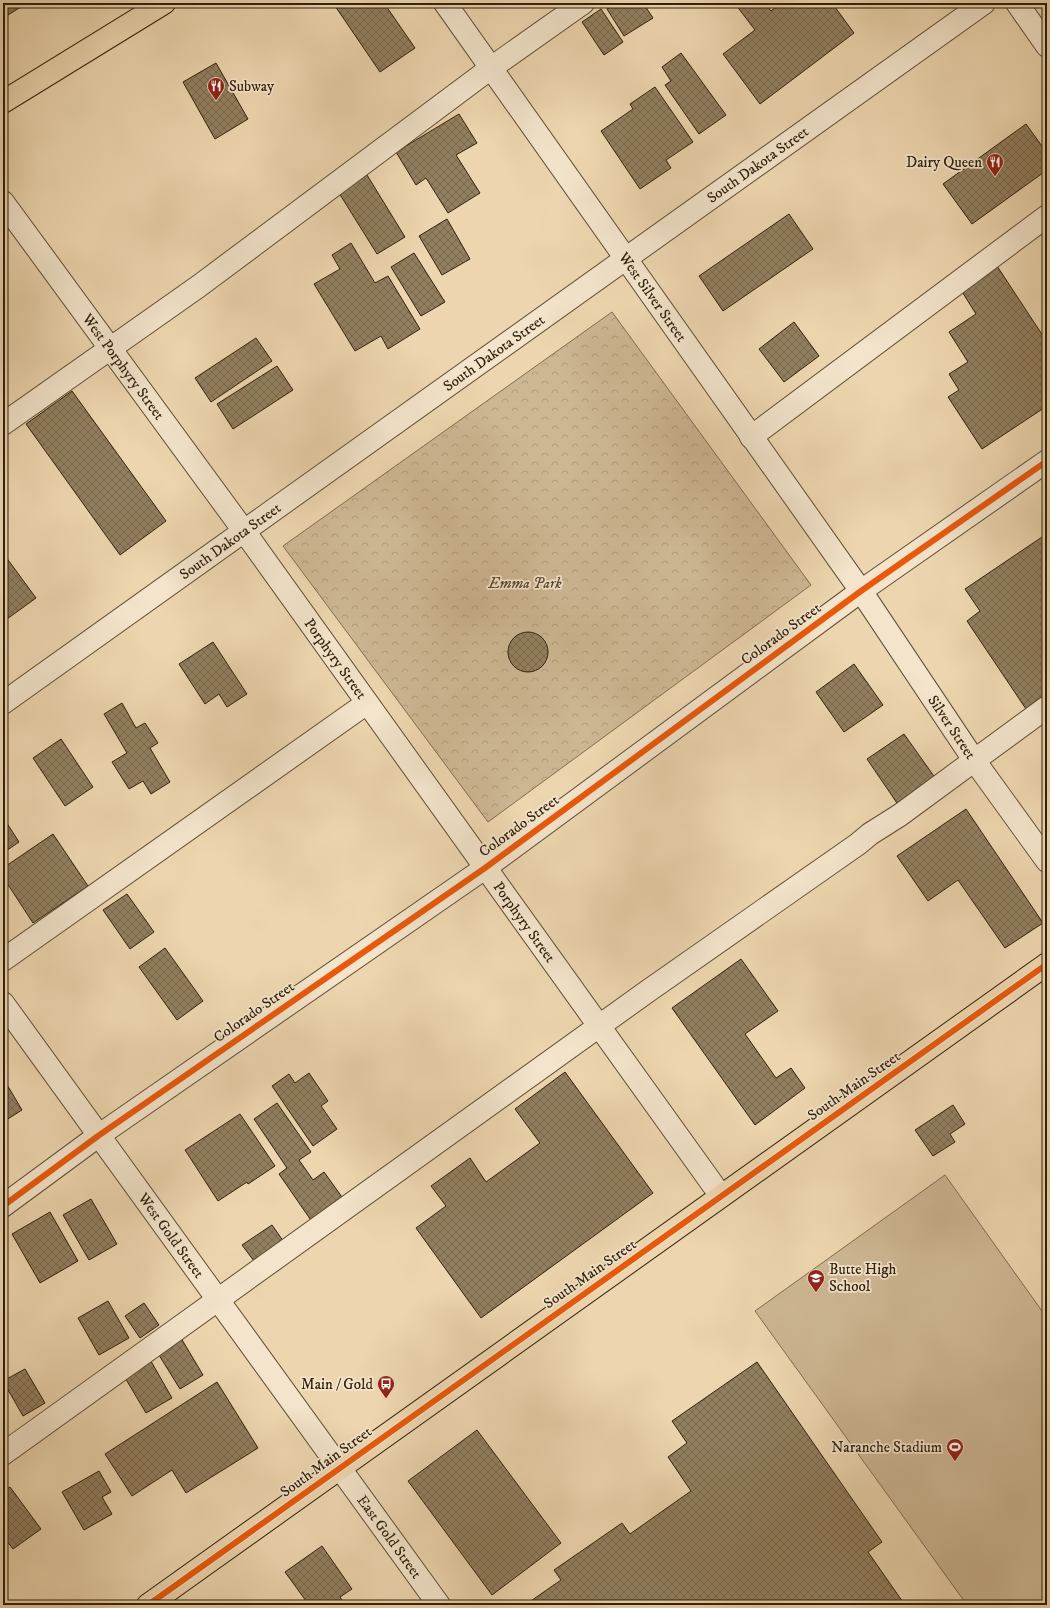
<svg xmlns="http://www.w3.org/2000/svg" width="1050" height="1608" viewBox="0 0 1050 1608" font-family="'IM FELL DW Pica',serif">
<defs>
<pattern id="park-crowns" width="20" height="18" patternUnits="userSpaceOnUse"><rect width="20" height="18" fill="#cdb793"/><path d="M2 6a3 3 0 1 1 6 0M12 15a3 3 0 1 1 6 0" fill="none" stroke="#b09d7d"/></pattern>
<pattern id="building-cross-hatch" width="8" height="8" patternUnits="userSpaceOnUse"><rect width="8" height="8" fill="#927f60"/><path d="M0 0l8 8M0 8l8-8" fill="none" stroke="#78684d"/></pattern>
</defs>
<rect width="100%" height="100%" fill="#edd6af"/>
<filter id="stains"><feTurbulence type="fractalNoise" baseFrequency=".005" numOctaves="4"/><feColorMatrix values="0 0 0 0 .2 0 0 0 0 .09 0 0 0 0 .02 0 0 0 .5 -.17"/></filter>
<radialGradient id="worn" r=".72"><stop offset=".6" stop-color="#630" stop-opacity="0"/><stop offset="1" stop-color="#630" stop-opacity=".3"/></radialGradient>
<path fill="url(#park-crowns)" stroke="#7e6c4f" d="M612,312L811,585L488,822L283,546Z"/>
<path fill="#cdb793" stroke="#7e6c4f" d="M945,1175L1047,1318V1605H967L755,1311Z"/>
<g fill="url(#building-cross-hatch)" stroke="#30200b">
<path d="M3,3H27L8,15L3,6Z"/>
<path d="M333,3H384L415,48L380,72Z"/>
<path d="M616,3H643L653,18L624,36L607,9Z"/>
<path d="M738,3H765L771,11L781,3H832L854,33L760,104L723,54L755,30L736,5Z"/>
<path d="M601,9L623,42L604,55L582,22Z"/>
<path d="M681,53L726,115L699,134L665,85L671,81L662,67Z"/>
<path d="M216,63L248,119L215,139L183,82Z"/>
<path d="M655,87L693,142L666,160L671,168L640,189L601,131L633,109L630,104Z"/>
<path d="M459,114L477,143L456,155L480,193L448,213L426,178L416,185L396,152Z"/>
<path d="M1026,124L1047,153V170L972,224L943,184Z"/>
<path d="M367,175L405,237L377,254L339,193Z"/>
<path d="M789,214L813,249L723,311L699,276Z"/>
<path d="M447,219L470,259L442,275L419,236Z"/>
<path d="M351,243L375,283L388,276L420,329L388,349L381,336L355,351L314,284L340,269L332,255Z"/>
<path d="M414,253L445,302L421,316L391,267Z"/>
<path d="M997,266L1047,342V406L982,449L948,397L959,390L949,374L968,362L949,332L976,314L961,290Z"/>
<path d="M794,322L819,356L784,382L759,349Z"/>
<path d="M256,338L272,361L211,402L195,378Z"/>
<path d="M277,366L293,390L233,429L217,404Z"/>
<path d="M72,391L166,521L120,555L26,424Z"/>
<path d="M1042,537L1047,545V615L1045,616L1047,619V699L1028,712L967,621L980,611L965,589Z"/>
<path d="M3,553L36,598L7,619L3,614Z"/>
<circle cx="528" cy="652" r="20"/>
<path d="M213,642L247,694L227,707L219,694L205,704L179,664Z"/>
<path d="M854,664L883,705L844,732L816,692Z"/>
<path d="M122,703L136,728L145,723L158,743L150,748L170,782L151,794L143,781L129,789L112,762L127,753L104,714Z"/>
<path d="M904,734L936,779L899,806L867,759Z"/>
<path d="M61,739L93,787L65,806L33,758Z"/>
<path d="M966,809L1043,923L1005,948L958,880L928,901L897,856Z"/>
<path d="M3,817L19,842L3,853Z"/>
<path d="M53,834L88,886L33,923L3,877V868Z"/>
<path d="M127,894L154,932L130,949L103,910Z"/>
<path d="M165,948L203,1001L177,1020L139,967Z"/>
<path d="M741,959L778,1011L745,1034L776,1078L791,1068L805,1088L755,1125L672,1008Z"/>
<path d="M565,1072L653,1193L481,1318L416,1228L446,1206L431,1186L470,1158L486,1182L540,1143L515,1109Z"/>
<path d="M309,1073L328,1101L321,1106L337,1129L313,1146L272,1086L289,1074L295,1083Z"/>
<path d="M3,1078L22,1110L3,1122Z"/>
<path d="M277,1103L311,1152L299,1160L313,1180L324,1172L347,1204L315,1226L279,1174L287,1168L254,1119Z"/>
<path d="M953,1105L965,1124L950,1134L955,1142L933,1156L915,1130Z"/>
<path d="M240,1114L275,1166L248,1184L247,1182L218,1201L185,1150Z"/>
<path d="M91,1199L117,1244L89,1260L63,1215Z"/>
<path d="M50,1212L78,1261L40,1283L12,1234Z"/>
<path d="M272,1225L286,1245L257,1265L242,1245Z"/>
<path d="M108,1301L129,1338L99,1355L78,1318Z"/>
<path d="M144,1303L159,1325L140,1338L125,1316Z"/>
<path d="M178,1333L203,1375L180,1389L154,1347Z"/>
<path d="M148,1356L172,1398L146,1413L121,1371Z"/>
<path d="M757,1362L882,1542L868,1552L905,1605H525L561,1580L554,1570L622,1523L630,1534L691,1491L668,1457L687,1443L672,1421Z"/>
<path d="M25,1369L45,1403L23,1416L3,1381Z"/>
<path d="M217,1382L258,1448L186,1493L172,1470L132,1496L105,1454Z"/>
<path d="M477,1430L561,1543L492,1595L408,1481Z"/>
<path d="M99,1471L111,1492L102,1497L112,1514L84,1530L62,1492Z"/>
<path d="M10,1487L41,1529L13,1549L3,1536V1492Z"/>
<path d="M322,1546L352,1589L340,1597L345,1605H309L285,1572Z"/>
</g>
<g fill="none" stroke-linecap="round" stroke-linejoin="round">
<defs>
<g id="minor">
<path id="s1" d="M445,3L861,591L974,760L1047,861"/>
<path d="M1017,3L1047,46"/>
<path id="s2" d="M3,202L244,531L721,1196"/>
<path d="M3,424L199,286L491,68L583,3"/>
<path d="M751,437L1047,216"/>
<path id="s3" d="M3,703L984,3"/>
<path d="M3,960L367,703"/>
<path id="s4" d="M3,1003L439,1605"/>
<path d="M3,1206L98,1136L485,868L861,591L1047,461"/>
<path d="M3,1454L648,991L858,844L870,834L900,815L1047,707"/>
</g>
<g id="major">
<path d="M3,102L164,3"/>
<path d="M148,1605L1047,964"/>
</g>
</defs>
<use href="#minor" stroke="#5f4e34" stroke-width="24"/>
<use href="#major" stroke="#30200b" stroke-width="24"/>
<use href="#minor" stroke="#f3e4cb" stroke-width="22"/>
<use href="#major" stroke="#edd6af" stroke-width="22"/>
<defs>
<g id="cycleway">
<path d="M3,1206L98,1136L485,868L861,591L1047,461"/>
<path d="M148,1605L1047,964"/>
</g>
</defs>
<use href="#cycleway" stroke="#f3e4cb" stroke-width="8"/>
<use href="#cycleway" stroke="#e8590c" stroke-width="6"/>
</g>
<defs>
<symbol id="restaurant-pin" viewBox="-11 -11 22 30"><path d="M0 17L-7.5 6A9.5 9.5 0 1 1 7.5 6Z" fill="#8f2418" stroke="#f3e4cb"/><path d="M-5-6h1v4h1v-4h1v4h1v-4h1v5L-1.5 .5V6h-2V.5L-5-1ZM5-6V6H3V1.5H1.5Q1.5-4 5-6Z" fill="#fff"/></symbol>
<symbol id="school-pin" viewBox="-11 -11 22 30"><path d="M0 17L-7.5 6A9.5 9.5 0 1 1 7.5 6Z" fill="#8f2418" stroke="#f3e4cb"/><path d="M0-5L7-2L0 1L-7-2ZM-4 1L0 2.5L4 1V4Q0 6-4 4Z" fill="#fff"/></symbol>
<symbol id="bus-pin" viewBox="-11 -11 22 30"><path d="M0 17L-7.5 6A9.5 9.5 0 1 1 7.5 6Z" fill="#8f2418" stroke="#f3e4cb"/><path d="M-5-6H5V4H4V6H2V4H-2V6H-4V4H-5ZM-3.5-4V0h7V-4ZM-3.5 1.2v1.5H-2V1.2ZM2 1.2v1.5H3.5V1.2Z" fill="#fff"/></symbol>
<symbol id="stadium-pin" viewBox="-11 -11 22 30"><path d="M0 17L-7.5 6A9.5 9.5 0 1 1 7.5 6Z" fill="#8f2418" stroke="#f3e4cb"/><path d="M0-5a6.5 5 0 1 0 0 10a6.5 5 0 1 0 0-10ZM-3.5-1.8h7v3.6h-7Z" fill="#fff"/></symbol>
</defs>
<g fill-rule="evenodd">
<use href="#restaurant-pin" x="206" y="76" width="20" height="27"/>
<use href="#restaurant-pin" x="985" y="152" width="20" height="27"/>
<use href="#school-pin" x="806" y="1268" width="20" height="27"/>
<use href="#bus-pin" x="376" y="1374" width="20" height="27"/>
<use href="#stadium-pin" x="945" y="1437" width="20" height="27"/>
</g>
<g text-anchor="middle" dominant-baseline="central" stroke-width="3.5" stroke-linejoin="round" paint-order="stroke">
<g font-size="15" fill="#30200b" stroke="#f3e4cb" text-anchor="end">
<text x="229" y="86" text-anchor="start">Subway</text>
<text x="982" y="162">Dairy Queen</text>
<text x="829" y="1269" text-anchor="start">Butte High<tspan x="829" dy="17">School</tspan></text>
<text x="373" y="1384">Main / Gold</text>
<text x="942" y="1447">Naranche Stadium</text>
</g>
<g font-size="15" fill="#30200b" stroke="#f3e4cb">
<text stroke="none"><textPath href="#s3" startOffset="927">South Dakota Street</textPath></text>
<text stroke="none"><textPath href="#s1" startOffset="360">West Silver Street</textPath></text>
<text stroke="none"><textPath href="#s3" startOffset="603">South Dakota Street</textPath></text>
<text stroke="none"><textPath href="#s2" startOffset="204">West Porphyry Street</textPath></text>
<text stroke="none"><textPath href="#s3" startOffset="279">South Dakota Street</textPath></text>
<text transform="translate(781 634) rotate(-36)">Colorado Street</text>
<text stroke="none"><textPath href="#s2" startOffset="565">Porphyry Street</textPath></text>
<text stroke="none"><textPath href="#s1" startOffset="884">Silver Street</textPath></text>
<text transform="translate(519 826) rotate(-36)">Colorado Street</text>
<text stroke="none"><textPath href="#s2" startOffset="889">Porphyry Street</textPath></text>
<text transform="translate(254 1012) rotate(-35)">Colorado Street</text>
<text transform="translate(854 1086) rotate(-35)">South Main Street</text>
<text stroke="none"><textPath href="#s4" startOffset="287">West Gold Street</textPath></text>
<text transform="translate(590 1274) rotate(-35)">South Main Street</text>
<text transform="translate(326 1462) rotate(-36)">South Main Street</text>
<text stroke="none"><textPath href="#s4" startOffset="659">East Gold Street</textPath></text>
</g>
<g font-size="15" font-style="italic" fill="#57462d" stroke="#f3e4cb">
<text x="525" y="583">Emma Park</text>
</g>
</g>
<rect width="1050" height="1608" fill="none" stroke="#edd6af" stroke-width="16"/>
<rect x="4" y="4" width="1042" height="1600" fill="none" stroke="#30200b" stroke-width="2"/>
<rect x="8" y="8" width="1034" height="1592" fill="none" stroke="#30200b"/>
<rect width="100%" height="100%" filter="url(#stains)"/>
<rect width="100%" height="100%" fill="url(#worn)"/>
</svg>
